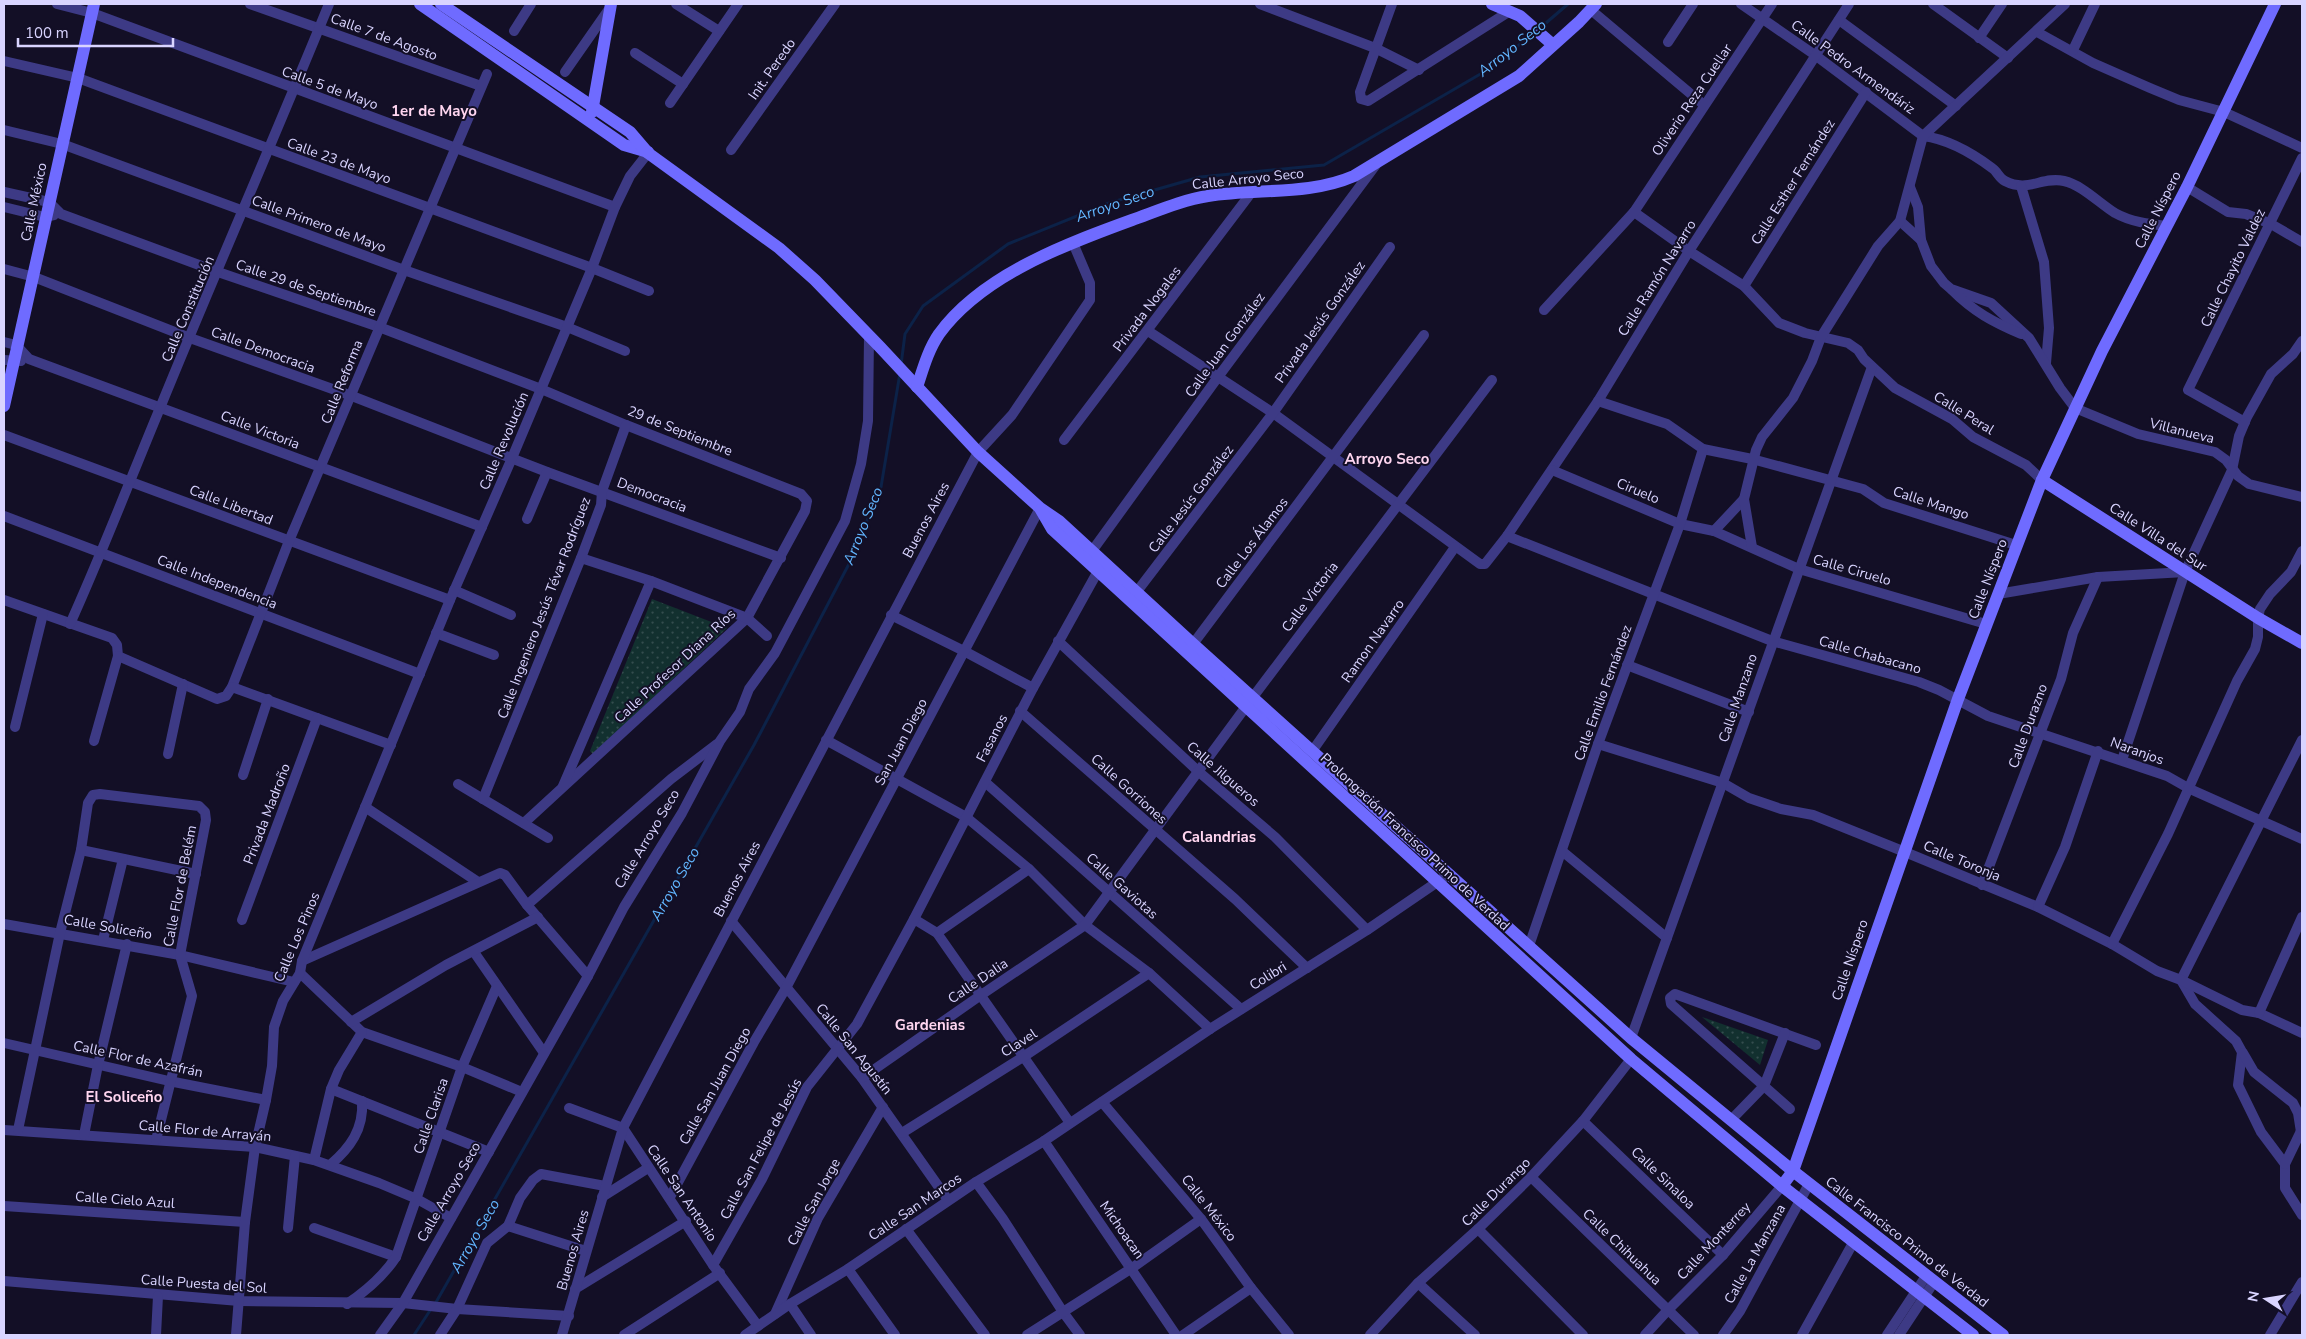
<svg xmlns="http://www.w3.org/2000/svg" width="2306" height="1339" viewBox="0 0 2306 1339" font-family="'Nunito Sans',sans-serif">
<defs>
<pattern id="park-dots" width="8" height="8" patternUnits="userSpaceOnUse" patternTransform="scale(1.25)"><rect width="8" height="8" fill="#12302f"/><path d="M2 2h.1M6 6h.1" fill="none" stroke="#344d4e" stroke-width="1.8" stroke-linecap="round"/></pattern>
</defs>
<rect width="100%" height="100%" fill="#130f26"/>
<g fill="url(#park-dots)">
<path d="M652,599L727,628L593,754L590,751Z"/>
<path d="M1702,1017L1768,1040L1760,1065Z"/>
</g>
<g fill="none" stroke-linecap="round" stroke-linejoin="round">
<g stroke="#0c2248" stroke-width="3">
<path d="M1539,29L1568,4"/>
<path d="M901,365L905,334L923,306L1008,244L1109,203L1200,177L1324,165L1489,69L1534,33"/>
<path d="M435,1304L754,745L850,562L881,487L900,373"/>
<path d="M414,1335L431,1309"/>
</g>
<g stroke="#3d3a85" stroke-width="10">
<path d="M57,4L92,13L615,207"/>
<path d="M250,4L481,86"/>
<path d="M676,4L719,31"/>
<path d="M1260,4L1375,48L1419,70"/>
<path d="M1392,4L1360,92L1361,99L1368,101L1510,11"/>
<path d="M1741,4L1815,55L1923,136"/>
<path d="M1933,4L2008,58"/>
<path d="M1591,10L1704,105"/>
<path d="M1839,20L1956,106"/>
<path d="M514,31L531,4"/>
<path d="M2037,32L2093,63L2150,88L2179,100L2224,112L2302,148"/>
<path d="M1979,38L2002,4"/>
<path d="M1668,42L1693,4"/>
<path d="M2073,50L2095,4"/>
<path d="M635,53L683,84"/>
<path d="M4,61L78,78L592,268L649,291"/>
<path d="M565,72L609,9"/>
<path d="M670,103L738,4"/>
<path d="M4,130L62,144L404,270L567,327L625,351"/>
<path d="M1923,136C1947,139 1972,153 1992,168C1997,171 1999,178 2005,181C2028,193 2042,176 2064,181C2082,185 2099,203 2115,213C2131,222 2149,224 2167,226"/>
<path d="M731,150L835,4"/>
<path d="M2021,186L2044,262L2049,328L2046,363"/>
<path d="M1910,187L1918,207L1921,240"/>
<path d="M2187,187L2228,212L2246,214L2271,224L2302,242"/>
<path d="M4,192L49,202L61,214L218,272L379,327L541,389L626,425L801,494L807,501L805,511L747,618L524,823"/>
<path d="M4,207L45,217L54,215"/>
<path d="M1634,212L1689,251L1744,286L1779,323L1805,333L1848,343L1858,350L1864,359L1895,388L1952,419L1973,437L2026,465L2042,480"/>
<path d="M1900,221L1921,240L1931,266L1944,283L1951,289L1991,303L2029,338L2060,388L2075,408L2138,434L2215,452L2226,460L2238,476L2249,484L2302,497"/>
<path d="M4,269L34,277L190,338L352,396L547,472L781,558"/>
<path d="M1744,286L1866,92"/>
<path d="M1952,290C1974,312 1993,322 2021,334"/>
<path d="M1544,310L1634,212L1772,4"/>
<path d="M1148,331L1273,413L1480,564H1485L1507,536L1598,401L1689,251L1849,4"/>
<path d="M4,342L16,345L29,359L482,527"/>
<path d="M4,360L21,361"/>
<path d="M1598,401L1667,424L1703,449L1752,459L1863,489L1884,503L2016,545"/>
<path d="M2245,422L2188,390L2302,158"/>
<path d="M4,435L450,600"/>
<path d="M1064,440L1251,193"/>
<path d="M1552,470L1680,524L1714,531L1799,569L1986,624"/>
<path d="M4,516L420,674"/>
<path d="M527,519L547,472"/>
<path d="M1714,531L1744,499"/>
<path d="M1507,536L1772,641L1919,682L1939,690L1988,716L2167,776L2190,789L2302,839"/>
<path d="M1752,547L1744,499L1756,450L1762,437L1793,398L1812,361L1821,337L1878,246L1900,221L1923,136L2065,4"/>
<path d="M1092,551L1218,377L1378,162"/>
<path d="M581,558L651,581L747,618L767,636"/>
<path d="M454,590L511,615"/>
<path d="M1998,594L2098,577L2185,572"/>
<path d="M1132,598L1273,413L1390,247"/>
<path d="M4,600L112,638L117,645L118,656L217,699L226,696L232,687L289,541L487,74"/>
<path d="M891,615L964,651L1033,688"/>
<path d="M70,624C102,553 130,480 160,408C215,273 274,139 329,4"/>
<path d="M436,633L494,655"/>
<path d="M1058,641L1199,772L1275,837L1367,930"/>
<path d="M1193,644L1424,335"/>
<path d="M1627,665L1749,712"/>
<path d="M232,687L391,745"/>
<path d="M1020,711L1235,899L1307,968"/>
<path d="M15,727L43,614"/>
<path d="M826,740L966,817L1029,869L1085,925L1149,973L1210,1029"/>
<path d="M2302,740L2181,980L2195,1004L2236,1041L2242,1052L2238,1085L2261,1132L2285,1164V1188L2302,1215"/>
<path d="M94,741L118,656"/>
<path d="M1598,744L1723,783L1749,798L1781,809L1813,815L1905,852L2038,907L2112,944L2157,971L2181,980L2242,1010L2259,1013L2302,1033"/>
<path d="M1313,750L1455,547"/>
<path d="M168,754L183,684"/>
<path d="M2122,760L2185,572L2232,470L2239,436L2247,417L2271,374L2293,354L2302,341"/>
<path d="M243,775L268,699"/>
<path d="M985,782L1241,1009"/>
<path d="M458,784L548,838"/>
<path d="M563,786L651,581"/>
<path d="M483,799L581,558L601,505L602,491L626,425"/>
<path d="M365,807L478,882"/>
<path d="M81,850L196,874"/>
<path d="M1562,851L1667,938"/>
<path d="M1982,885L2061,679L2073,633L2098,577"/>
<path d="M527,905L671,779L717,744"/>
<path d="M2038,907L2065,847L2098,751"/>
<path d="M914,919L937,933L1070,1123"/>
<path d="M242,920L317,718"/>
<path d="M731,921L862,1078L948,1200"/>
<path d="M4,924L180,955L294,982"/>
<path d="M937,933L1029,869"/>
<path d="M103,940L123,859"/>
<path d="M2112,944L2168,834L2237,681L2255,649L2258,637V618L2260,609L2270,594L2291,572L2302,551"/>
<path d="M1529,946L1598,744L1680,524L1703,449"/>
<path d="M474,952L544,1053"/>
<path d="M302,961L500,873L505,875L527,905L588,976"/>
<path d="M300,973L362,1032L462,1067L522,1092"/>
<path d="M2259,1013L2302,917"/>
<path d="M351,1022L446,965L538,917"/>
<path d="M1631,1038L1872,367"/>
<path d="M4,1043L169,1081L266,1100"/>
<path d="M2243,1053L2254,1072L2293,1103L2298,1113L2301,1132"/>
<path d="M862,1078L981,995L1085,925L1253,697L1492,380"/>
<path d="M331,1089L489,1152"/>
<path d="M1102,1102L1201,1219L1251,1288L1289,1335"/>
<path d="M569,1108L623,1128"/>
<path d="M1790,1109L1671,1004L1670,998L1675,994L1816,1045"/>
<path d="M1731,1120L1764,1086L1785,1033"/>
<path d="M1583,1121L1723,1255"/>
<path d="M623,1128L713,1265L758,1326"/>
<path d="M4,1130L255,1147L314,1160L379,1183L417,1199L451,1218"/>
<path d="M18,1130L60,933L81,850L88,803L93,795L100,794L199,806L205,812L206,820L180,955L192,996L156,1140"/>
<path d="M902,1133L1023,1057L1149,973"/>
<path d="M84,1135L98,1065L127,944"/>
<path d="M1044,1141L1176,1335"/>
<path d="M314,1160L331,1089L339,1070L362,1032"/>
<path d="M2285,1164L2302,1129"/>
<path d="M330,1165C350,1148 364,1129 362,1101"/>
<path d="M1531,1177L1694,1335"/>
<path d="M976,1182L1003,1219L1063,1312L1080,1335"/>
<path d="M602,1197L648,1168"/>
<path d="M670,1197L754,1042L786,988L1040,508"/>
<path d="M4,1206L245,1222"/>
<path d="M508,1226L586,1251"/>
<path d="M288,1228L295,1156"/>
<path d="M314,1228L396,1257"/>
<path d="M906,1229L985,1335"/>
<path d="M1478,1229L1583,1335"/>
<path d="M713,1265L762,1179L807,1087L857,1024L914,919L1033,688L1098,571"/>
<path d="M848,1269L895,1335"/>
<path d="M4,1281L239,1301L403,1303L457,1309L569,1316"/>
<path d="M1418,1283L1475,1335"/>
<path d="M575,1289L686,1221"/>
<path d="M347,1304C366,1291 383,1277 396,1257L462,1067L497,986"/>
<path d="M790,1304L811,1335"/>
<path d="M775,1314L818,1218L883,1107"/>
<path d="M156,1335L158,1296"/>
<path d="M236,1335L245,1222L255,1147L266,1100L272,1066L274,1027L283,1001L300,973L302,961L450,600L512,458L592,268L615,207L630,176L648,153"/>
<path d="M380,1335L403,1303L478,1171L588,976L624,907L682,813L720,741L740,712L749,689L775,653L845,521L861,464L868,421L869,336"/>
<path d="M440,1335L457,1309L487,1243L508,1226L520,1198L533,1180L541,1174L605,1186"/>
<path d="M562,1335L623,1128L978,452L1012,415L1090,300V283L1073,243"/>
<path d="M624,1335L720,1273"/>
<path d="M745,1335L790,1304L848,1269L976,1182L1044,1141L1210,1029L1367,930L1449,874"/>
<path d="M1027,1335L1132,1268L1201,1219"/>
<path d="M1183,1335L1251,1288"/>
<path d="M1370,1335L1418,1283L1478,1229L1531,1177L1583,1121L1631,1059"/>
<path d="M1645,1335L1667,1311L1723,1255L1782,1186"/>
<path d="M1723,1335L1740,1311L1809,1184"/>
<path d="M1802,1335L1853,1243"/>
<path d="M1887,1335L1926,1276"/>
<path d="M1899,1335L1934,1282"/>
<path d="M2270,1335L2302,1282"/>
</g>
<g stroke="#6f6bff" stroke-width="12">
<path d="M420,4L624,145L648,152"/>
<path d="M441,4L630,132L648,153L779,248L815,280L880,347L978,452L1040,508L1059,521L1193,644L1631,1038L1793,1171L2003,1335"/>
<path d="M1492,4L1520,16L1552,44"/>
<path d="M592,112L611,4"/>
<path d="M917,387C923,369 928,350 939,334C982,275 1066,244 1132,220C1157,211 1182,200 1208,196C1257,188 1308,196 1354,176L1519,76L1579,22L1596,4"/>
<path d="M4,406L94,4"/>
<path d="M2042,480L2258,618L2302,643"/>
<path d="M1041,510L1052,529L1631,1059L1782,1186L1973,1335"/>
<path d="M1782,1186L1793,1171L1958,699L2042,480L2102,351L2187,187L2275,4"/>
</g>
</g>
<g text-anchor="middle" dominant-baseline="central" stroke-width="4" stroke-linejoin="round" paint-order="stroke">
<g font-size="14" fill="#d9d4ff" stroke="#130f26">
<text transform="translate(384 37) rotate(20)">Calle 7 de Agosto</text>
<text transform="translate(1853 67) rotate(36)">Calle Pedro Armendáriz</text>
<text transform="translate(772 69) rotate(-55)">Init. Peredo</text>
<text transform="translate(330 88) rotate(20)">Calle 5 de Mayo</text>
<text transform="translate(1692 100) rotate(-56)">Oliverio Reza Cuellar</text>
<text transform="translate(339 161) rotate(20)">Calle 23 de Mayo</text>
<text transform="translate(1248 179) rotate(-6)">Calle Arroyo Seco</text>
<text transform="translate(1793 182) rotate(-58)">Calle Esther Fernández</text>
<text transform="translate(34 202) rotate(-78)">Calle México</text>
<text transform="translate(2158 210) rotate(-63)">Calle Níspero</text>
<text transform="translate(319 224) rotate(20)">Calle Primero de Mayo</text>
<text transform="translate(2233 268) rotate(-64)">Calle Chayito Valdez</text>
<text transform="translate(1657 278) rotate(-58)">Calle Ramón Navarro</text>
<text transform="translate(306 288) rotate(19)">Calle 29 de Septiembre</text>
<text transform="translate(188 309) rotate(-67)">Calle Constitución</text>
<text transform="translate(1147 309) rotate(-53)">Privada Nogales</text>
<text transform="translate(1320 322) rotate(-55)">Privada Jesús González</text>
<text transform="translate(1225 345) rotate(-54)">Calle Juan González</text>
<text transform="translate(263 350) rotate(20)">Calle Democracia</text>
<text transform="translate(342 382) rotate(-68)">Calle Reforma</text>
<text transform="translate(1964 413) rotate(32)">Calle Peral</text>
<text transform="translate(260 430) rotate(21)">Calle Victoria</text>
<text transform="translate(680 431) rotate(22)">29 de Septiembre</text>
<text transform="translate(2182 431) rotate(14)">Villanueva</text>
<text transform="translate(504 441) rotate(-67)">Calle Revolución</text>
<text transform="translate(1638 491) rotate(23)">Ciruelo</text>
<text transform="translate(652 495) rotate(21)">Democracia</text>
<text transform="translate(1191 499) rotate(-53)">Calle Jesús González</text>
<text transform="translate(1931 503) rotate(18)">Calle Mango</text>
<text transform="translate(231 505) rotate(21)">Calle Libertad</text>
<text transform="translate(926 520) rotate(-62)">Buenos Aires</text>
<text transform="translate(2158 537) rotate(33)">Calle Villa del Sur</text>
<text transform="translate(1252 543) rotate(-53)">Calle Los Álamos</text>
<text transform="translate(1852 570) rotate(16)">Calle Ciruelo</text>
<text transform="translate(1988 579) rotate(-69)">Calle Níspero</text>
<text transform="translate(217 582) rotate(21)">Calle Independencia</text>
<text transform="translate(1310 597) rotate(-53)">Calle Victoria</text>
<text transform="translate(544 608) rotate(-69)">Calle Ingeniero Jesús Tévar Rodríguez</text>
<text transform="translate(1373 641) rotate(-55)">Ramon Navarro</text>
<text transform="translate(1870 655) rotate(16)">Calle Chabacano</text>
<text transform="translate(675 666) rotate(-43)">Calle Profesor Diana Ríos</text>
<text transform="translate(1603 693) rotate(-70)">Calle Emilio Fernández</text>
<text transform="translate(1738 698) rotate(-71)">Calle Manzano</text>
<text transform="translate(2028 726) rotate(-70)">Calle Durazno</text>
<text transform="translate(992 738) rotate(-63)">Fasanos</text>
<text transform="translate(901 742) rotate(-62)">San Juan Diego</text>
<text transform="translate(2137 751) rotate(20)">Naranjos</text>
<text transform="translate(1223 774) rotate(41)">Calle Jilgueros</text>
<text transform="translate(1129 789) rotate(42)">Calle Gorriones</text>
<text transform="translate(267 814) rotate(-69)">Privada Madroño</text>
<text transform="translate(647 839) rotate(-59)">Calle Arroyo Seco</text>
<text transform="translate(1415 842) rotate(43)">Prolongación Francisco Primo de Verdad</text>
<text transform="translate(1962 861) rotate(23)">Calle Toronja</text>
<text transform="translate(737 879) rotate(-62)">Buenos Aires</text>
<text transform="translate(180 886) rotate(-79)">Calle Flor de Belém</text>
<text transform="translate(1122 886) rotate(42)">Calle Gaviotas</text>
<text transform="translate(108 927) rotate(10)">Calle Soliceño</text>
<text transform="translate(297 937) rotate(-67)">Calle Los Pinos</text>
<text transform="translate(1850 960) rotate(-71)">Calle Níspero</text>
<text transform="translate(1268 976) rotate(-32)">Colibri</text>
<text transform="translate(978 981) rotate(-34)">Calle Dalia</text>
<text transform="translate(1019 1043) rotate(-33)">Clavel</text>
<text transform="translate(854 1049) rotate(51)">Calle San Agustín</text>
<text transform="translate(138 1059) rotate(12)">Calle Flor de Azafrán</text>
<text transform="translate(715 1086) rotate(-61)">Calle San Juan Diego</text>
<text transform="translate(431 1116) rotate(-71)">Calle Clarisa</text>
<text transform="translate(205 1131) rotate(5)">Calle Flor de Arrayán</text>
<text transform="translate(761 1149) rotate(-62)">Calle San Felipe de Jesús</text>
<text transform="translate(1663 1178) rotate(44)">Calle Sinaloa</text>
<text transform="translate(449 1192) rotate(-60)">Calle Arroyo Seco</text>
<text transform="translate(1496 1192) rotate(-45)">Calle Durango</text>
<text transform="translate(682 1193) rotate(56)">Calle San Antonio</text>
<text transform="translate(125 1200) rotate(4)">Calle Cielo Azul</text>
<text transform="translate(814 1202) rotate(-62)">Calle San Jorge</text>
<text transform="translate(915 1207) rotate(-34)">Calle San Marcos</text>
<text transform="translate(1209 1208) rotate(52)">Calle México</text>
<text transform="translate(1122 1230) rotate(55)">Michoacan</text>
<text transform="translate(1714 1241) rotate(-47)">Calle Monterrey</text>
<text transform="translate(1907 1242) rotate(38)">Calle Francisco Primo de Verdad</text>
<text transform="translate(1622 1247) rotate(44)">Calle Chihuahua</text>
<text transform="translate(573 1250) rotate(-74)">Buenos Aires</text>
<text transform="translate(1755 1254) rotate(-61)">Calle La Manzana</text>
<text transform="translate(204 1284) rotate(4)">Calle Puesta del Sol</text>
</g>
<g font-size="15" font-style="italic" fill="#62b6ff" stroke="#130f26">
<text transform="translate(1512 48) rotate(-38)">Arroyo Seco</text>
<text transform="translate(1115 204) rotate(-19)">Arroyo Seco</text>
<text transform="translate(863 526) rotate(-68)">Arroyo Seco</text>
<text transform="translate(675 884) rotate(-60)">Arroyo Seco</text>
<text transform="translate(475 1236) rotate(-60)">Arroyo Seco</text>
</g>
<g font-size="15" font-weight="bold" fill="#ffd6f0" stroke="#130f26">
<text x="434" y="111">1er de Mayo</text>
<text x="1387" y="459">Arroyo Seco</text>
<text x="1219" y="837">Calandrias</text>
<text x="930" y="1025">Gardenias</text>
<text x="124" y="1097">El Soliceño</text>
</g>
</g>
<rect width="2306" height="1339" fill="none" stroke="#d9d4ff" stroke-width="10"/>
<g transform="translate(2266 1299) rotate(282)" stroke="#130f26" stroke-width="4" paint-order="stroke">
<path d="M0-4L9 19L0 12L-9 19Z" fill="#d9d4ff"/>
<text y="-8" font-size="14" font-weight="bold" text-anchor="middle" fill="#d9d4ff">N</text>
</g>
<path d="M18 38v8h155v-8" fill="none" stroke="#d9d4ff" stroke-width="2.5"/>
<text x="25" y="38" font-size="15" fill="#d9d4ff" stroke="#130f26" stroke-width="4" paint-order="stroke">100 m</text>
</svg>
